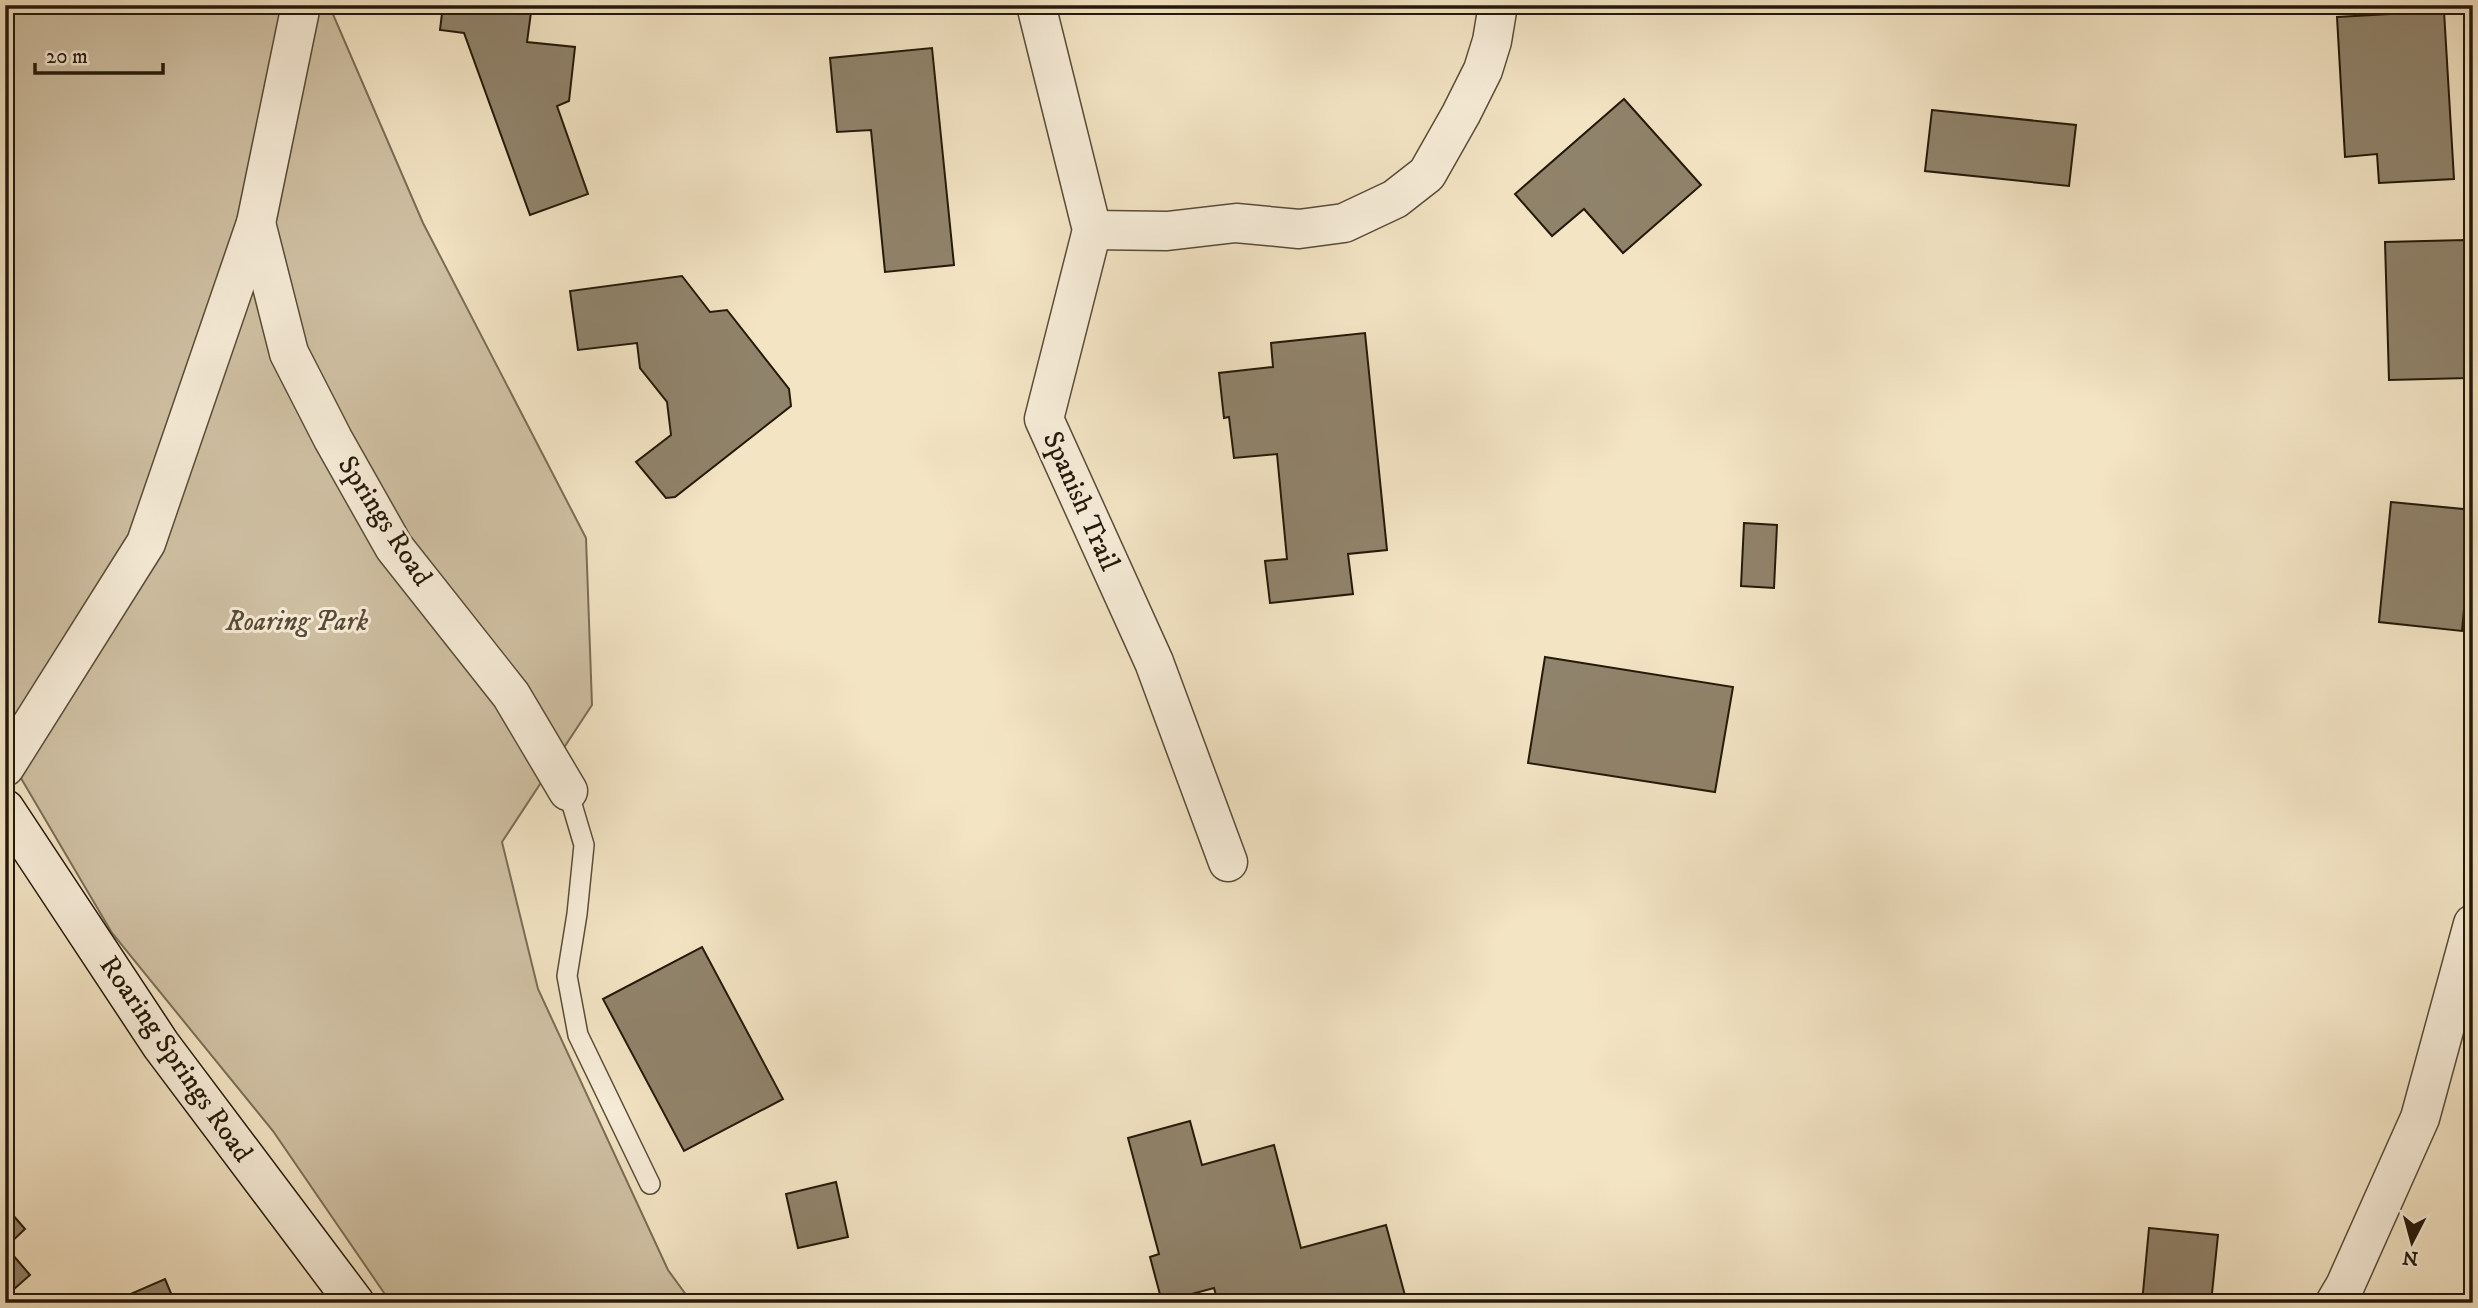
<svg xmlns="http://www.w3.org/2000/svg" width="2478" height="1308" viewBox="0 0 2478 1308" font-family="'IM FELL DW Pica',serif">
<rect width="100%" height="100%" fill="#f3e4c4"/>
<filter id="stains"><feTurbulence type="fractalNoise" baseFrequency=".00286" numOctaves="4"/><feColorMatrix values="0 0 0 0 .2 0 0 0 0 .09 0 0 0 0 .02 0 0 0 .5 -.17"/></filter>
<radialGradient id="worn" r=".72"><stop offset=".6" stop-color="#630" stop-opacity="0"/><stop offset="1" stop-color="#630" stop-opacity=".3"/></radialGradient>
<path fill="#d0c1a4" stroke="#7a6d57" stroke-width="2" d="M5,5H329L423,223L586,538L592,705L502,842L538,989L668,1270L692,1303H391L273,1131L112,933L5,751Z"/>
<g fill="#90836b" stroke="#24190a" stroke-width="2">
<path d="M443,5H532L527,42L575,47L569,101L557,106L588,194L530,215L464,33L440,30Z"/>
<path d="M1209,5H1284L1283,13Z"/>
<path d="M2444,11L2454,179L2379,183L2377,154L2345,157L2337,17Z"/>
<path d="M932,48L954,265L885,272L871,130L837,132L830,58Z"/>
<path d="M1624,99L1701,185L1623,253L1584,209L1552,236L1515,194Z"/>
<path d="M1932,110L2076,125L2069,186L1925,171Z"/>
<path d="M2465,240L2468,378L2389,380L2385,242Z"/>
<path d="M682,276L710,312L727,310L789,389L791,406L675,497L666,498L636,462L671,435L667,402L640,368L637,343L578,350L570,291Z"/>
<path d="M1365,333L1387,550L1348,554L1353,594L1270,603L1265,561L1287,559L1277,454L1234,458L1229,417L1224,418L1219,373L1273,367L1271,343Z"/>
<path d="M2391,502L2473,510L2462,631L2379,622Z"/>
<path d="M1744,523L1777,525L1774,588L1741,586Z"/>
<path d="M1545,657L1733,687L1715,792L1528,763Z"/>
<path d="M702,947L783,1099L684,1151L603,999Z"/>
<path d="M1190,1121L1202,1165L1274,1145L1301,1248L1386,1225L1407,1303H1218L1214,1288L1162,1302L1150,1257L1159,1254L1128,1138Z"/>
<path d="M836,1182L848,1237L798,1248L786,1194Z"/>
<path d="M5,1206L25,1229L6,1247L30,1275L5,1297Z"/>
<path d="M2149,1228L2218,1235L2211,1303H2142Z"/>
<path d="M165,1279L175,1303H110Z"/>
</g>
<g fill="none" stroke-linecap="round" stroke-linejoin="round">
<defs>
<path id="lane" d="M568,791L584,845L577,914L567,976L578,1035L650,1184"/>
<g id="street">
<path d="M1036,5L1092,230L1044,419L1154,662L1228,862"/>
<path d="M256,223L289,353L333,439L394,547L511,695L568,791"/>
<path d="M1092,230L1167,231L1236,223L1299,229L1344,223L1395,199L1427,174L1461,114L1483,70L1492,41L1498,5"/>
<path d="M5,767L146,543L256,223L301,5"/>
<path d="M2335,1303L2345,1286L2420,1118L2473,924"/>
</g>
<path id="secondary" d="M5,809L161,1045L355,1303"/>
</defs>
<use href="#lane" stroke="#584c38" stroke-width="22"/>
<use href="#street" stroke="#584c38" stroke-width="41"/>
<use href="#secondary" stroke="#24190a" stroke-width="41"/>
<use href="#lane" stroke="#f7edd9" stroke-width="19"/>
<use href="#street" stroke="#f7edd9" stroke-width="38"/>
<use href="#secondary" stroke="#f7edd9" stroke-width="38"/>
</g>
<g text-anchor="middle" dominant-baseline="central" stroke-width="6" stroke-linejoin="round" paint-order="stroke">
<g font-size="28" fill="#24190a" stroke="#f7edd9">
<text transform="translate(1081 501) rotate(66)">Spanish Trail</text>
<text transform="translate(385 521) rotate(57)">Springs Road</text>
<text transform="translate(176 1059) rotate(55)">Roaring Springs Road</text>
</g>
<g font-size="28" font-style="italic" fill="#584b38" stroke="#f7edd9">
<text x="297" y="621">Roaring Park</text>
</g>
</g>
<rect width="2478" height="1308" fill="none" stroke="#f3e4c4" stroke-width="28"/>
<rect x="7" y="7" width="2464" height="1294" fill="none" stroke="#24190a" stroke-width="3.5"/>
<rect x="14" y="14" width="2450" height="1280" fill="none" stroke="#24190a" stroke-width="2"/>
<g transform="translate(2412 1242) rotate(186)" stroke="#f7edd9" stroke-width="5" paint-order="stroke">
<path d="M0-5L12 26L0 18L-12 26Z" fill="#24190a"/>
<text y="-10" font-size="19" font-weight="bold" text-anchor="middle" fill="#24190a">N</text>
</g>
<path d="M35 63v10h128v-10" fill="none" stroke="#24190a" stroke-width="3.5"/>
<text x="46" y="63" font-size="21" fill="#24190a" stroke="#f7edd9" stroke-width="5" paint-order="stroke">20 m</text>
<rect width="100%" height="100%" filter="url(#stains)"/>
<rect width="100%" height="100%" fill="url(#worn)"/>
</svg>
